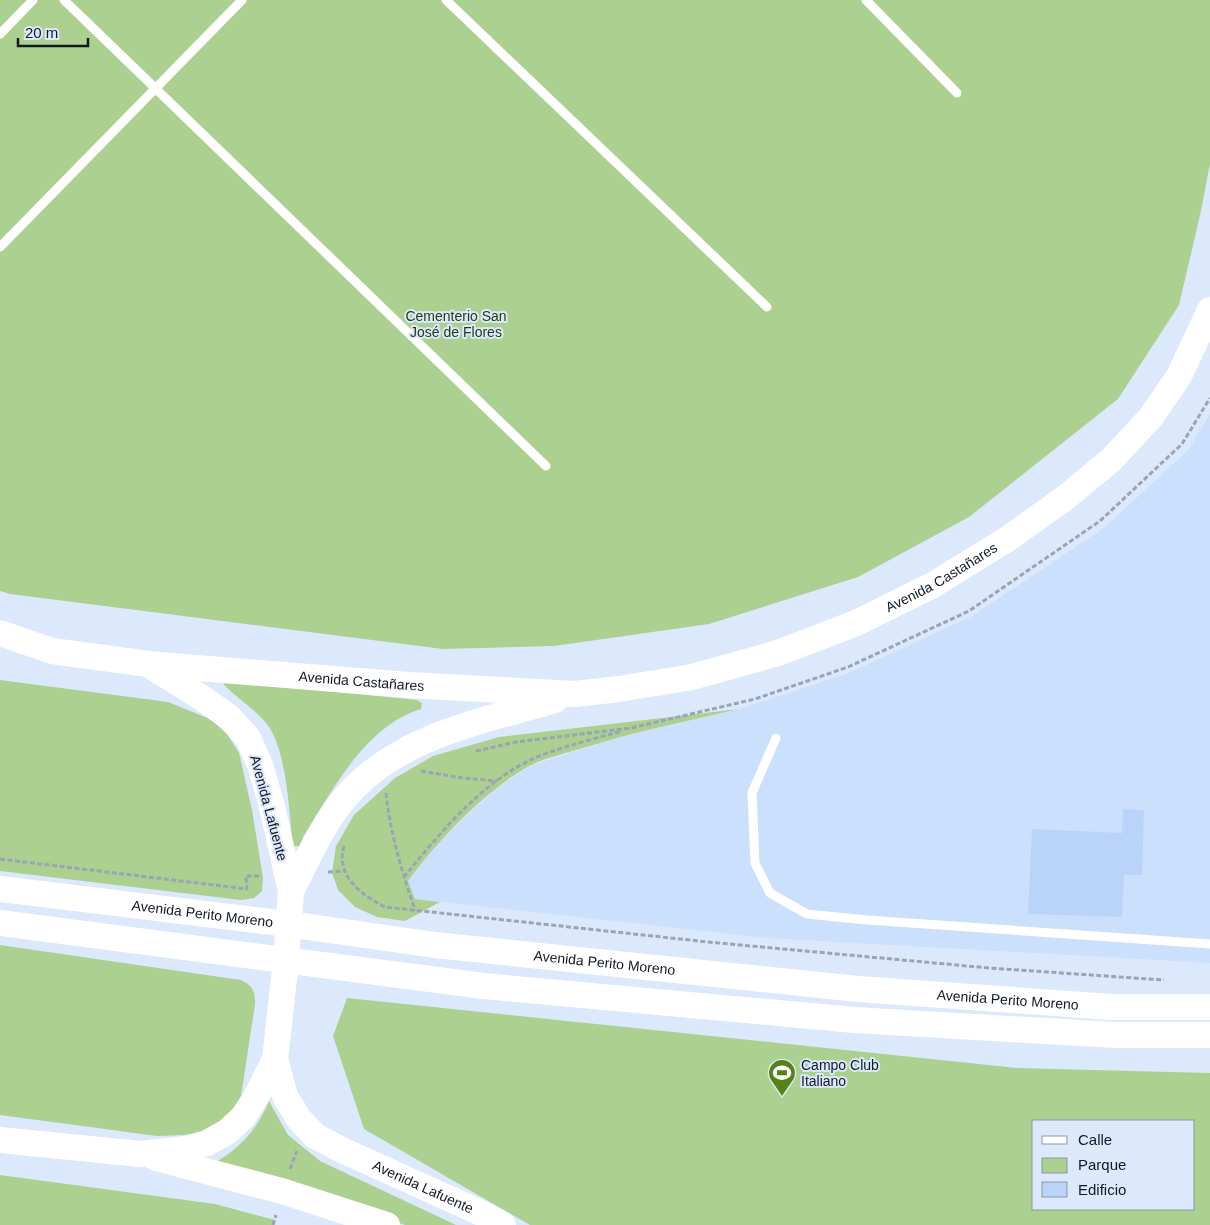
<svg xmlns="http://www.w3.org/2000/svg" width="1210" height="1225" viewBox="0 0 1210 1225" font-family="Arial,sans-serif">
<rect width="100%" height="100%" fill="#dce9fc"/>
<path fill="#cbe0fd" d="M1210,414V963L768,938L415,899L408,881L433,849L462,820L497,788L530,766L615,738L739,709L849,673L972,616L1104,528L1188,450Z"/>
<g fill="#acd08f" fill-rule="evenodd">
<path d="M0,0H1210V163L1201,211L1179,305L1118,399L969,517L858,577L709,624L554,646L443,649L10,594L0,591Z"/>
<path d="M0,680L168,702L210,719L227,734L239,753L252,810L263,878L262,891L254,898L241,900L0,871Z"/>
<path d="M226,681L417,700L422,703L421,709C365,726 332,791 303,837L300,846H294L292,838C289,807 286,749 267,724C255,709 238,699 224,685L223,682Z"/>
<path d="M739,709C687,721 634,732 583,748C566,753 545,758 529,766C484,792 438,840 408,881L415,899L440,902L405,921L377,917L355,907L338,890L332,873L336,846L354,815L395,778L433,756L499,737Z"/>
<path d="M0,945L241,980C253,986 255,991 255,1004L241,1097L231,1114L207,1131L184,1135L157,1136L0,1115Z"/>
<path d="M347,998L1017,1068L1210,1073V1225H530L364,1129L333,1036ZM1034,1121H1194V1209H1034Z"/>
<path d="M269,1101L288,1135L320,1161L456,1225H405L330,1199L211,1165C240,1149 256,1131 269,1101Z"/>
<path d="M0,1175L215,1204L275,1220L273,1225H0Z"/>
</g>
<path fill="#bad4f9" d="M1123,809L1144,810L1142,875H1124L1122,917L1028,914L1032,829L1122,833Z"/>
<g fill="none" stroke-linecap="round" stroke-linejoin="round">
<g stroke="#99a4b5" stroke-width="3" stroke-dasharray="5 2.5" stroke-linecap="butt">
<path d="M476,751L516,742L631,728L755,699L848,667L969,611L1100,521L1182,444L1210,398"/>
<path d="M421,771L462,778L497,781"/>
<path d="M386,793C390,833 402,872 415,910"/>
<path d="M344,846C335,876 362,895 385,907L708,942L989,968L1164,980"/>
<path d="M0,859L247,889L246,876H262"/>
<path d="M328,872L344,871"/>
<path d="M404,877C440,833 483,780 537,757C564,746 594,739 622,731"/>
<path d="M290,1169L297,1151"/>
<path d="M273,1225L276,1215"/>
</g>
<g stroke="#fff" stroke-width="9">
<path d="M64,0L546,466"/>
<path d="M446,0L767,307"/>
<path d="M866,0L957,93"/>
<path d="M0,34L33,0"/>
<path d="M0,247L242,0"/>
<path d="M776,738L752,793L755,863L770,893L807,914L867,920L1210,944"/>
</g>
<g stroke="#fff" stroke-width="26">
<path id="s1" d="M0,633L52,651L148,664L409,685L575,694L619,689L692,677L778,653L856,623L933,585L1009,538L1065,498L1111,460L1151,417L1179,376L1210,310"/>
<path id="s2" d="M0,889L288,924L435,945L858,989L1111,1007H1210"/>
<path d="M291,891C306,862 323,824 344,799C396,736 481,722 555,700"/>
<path d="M0,923L484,986L854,1020L1115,1035H1210"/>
<path id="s3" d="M275,1059L285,1096L299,1119L315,1136L344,1151L481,1213L503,1225"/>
<path d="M0,1140L140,1154L186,1149L207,1143L227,1132L243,1117L256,1097L275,1059L286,961L291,891L271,803L260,765L248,738L229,717L202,698L151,666"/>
<path d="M156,1158L282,1191L387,1225"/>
</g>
</g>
<defs>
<symbol id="stadium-pin" viewBox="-11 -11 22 30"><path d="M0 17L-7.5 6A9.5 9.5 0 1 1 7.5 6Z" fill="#528314" stroke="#dce9fc"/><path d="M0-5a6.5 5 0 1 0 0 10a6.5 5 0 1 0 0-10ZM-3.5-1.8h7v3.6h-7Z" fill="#fff"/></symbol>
</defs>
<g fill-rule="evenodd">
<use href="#stadium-pin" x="766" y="1057" width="32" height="43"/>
</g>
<g text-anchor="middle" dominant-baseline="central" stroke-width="4" stroke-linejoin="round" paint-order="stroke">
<g font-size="14" fill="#253c0d" stroke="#dce9fc">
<text x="456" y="316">Cementerio San<tspan x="456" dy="16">José de Flores</tspan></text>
</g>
<g font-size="14" fill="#111923" stroke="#dce9fc">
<text stroke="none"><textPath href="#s1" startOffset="968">Avenida Castañares</textPath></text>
<text stroke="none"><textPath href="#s1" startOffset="366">Avenida Castañares</textPath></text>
<text transform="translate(269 808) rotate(75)">Avenida Lafuente</text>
<text stroke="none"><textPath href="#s2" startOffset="204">Avenida Perito Moreno</textPath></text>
<text stroke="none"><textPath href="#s2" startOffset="609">Avenida Perito Moreno</textPath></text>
<text stroke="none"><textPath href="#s2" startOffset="1014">Avenida Perito Moreno</textPath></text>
<text stroke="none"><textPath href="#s3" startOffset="208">Avenida Lafuente</textPath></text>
</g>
<g font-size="14" fill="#111923" stroke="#dce9fc" text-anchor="start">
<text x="801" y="1065">Campo Club<tspan x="801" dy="16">Italiano</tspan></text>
</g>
</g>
<rect x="1032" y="1120" width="162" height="90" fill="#dce9fc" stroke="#8b96a5"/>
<rect x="1042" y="1136" width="25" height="8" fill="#ffffff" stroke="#8b96a5"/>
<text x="1078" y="1145" font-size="15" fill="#111923">Calle</text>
<rect x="1042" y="1158" width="25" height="15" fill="#acd08f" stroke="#8b96a5"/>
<text x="1078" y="1170" font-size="15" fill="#111923">Parque</text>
<rect x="1042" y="1182" width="25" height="15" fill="#bad4f9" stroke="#8b96a5"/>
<text x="1078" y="1195" font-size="15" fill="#111923">Edificio</text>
<path d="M18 38v8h70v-8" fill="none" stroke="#111923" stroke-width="2.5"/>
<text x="25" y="38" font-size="15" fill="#111923" stroke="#dce9fc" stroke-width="4" paint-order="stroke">20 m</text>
</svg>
